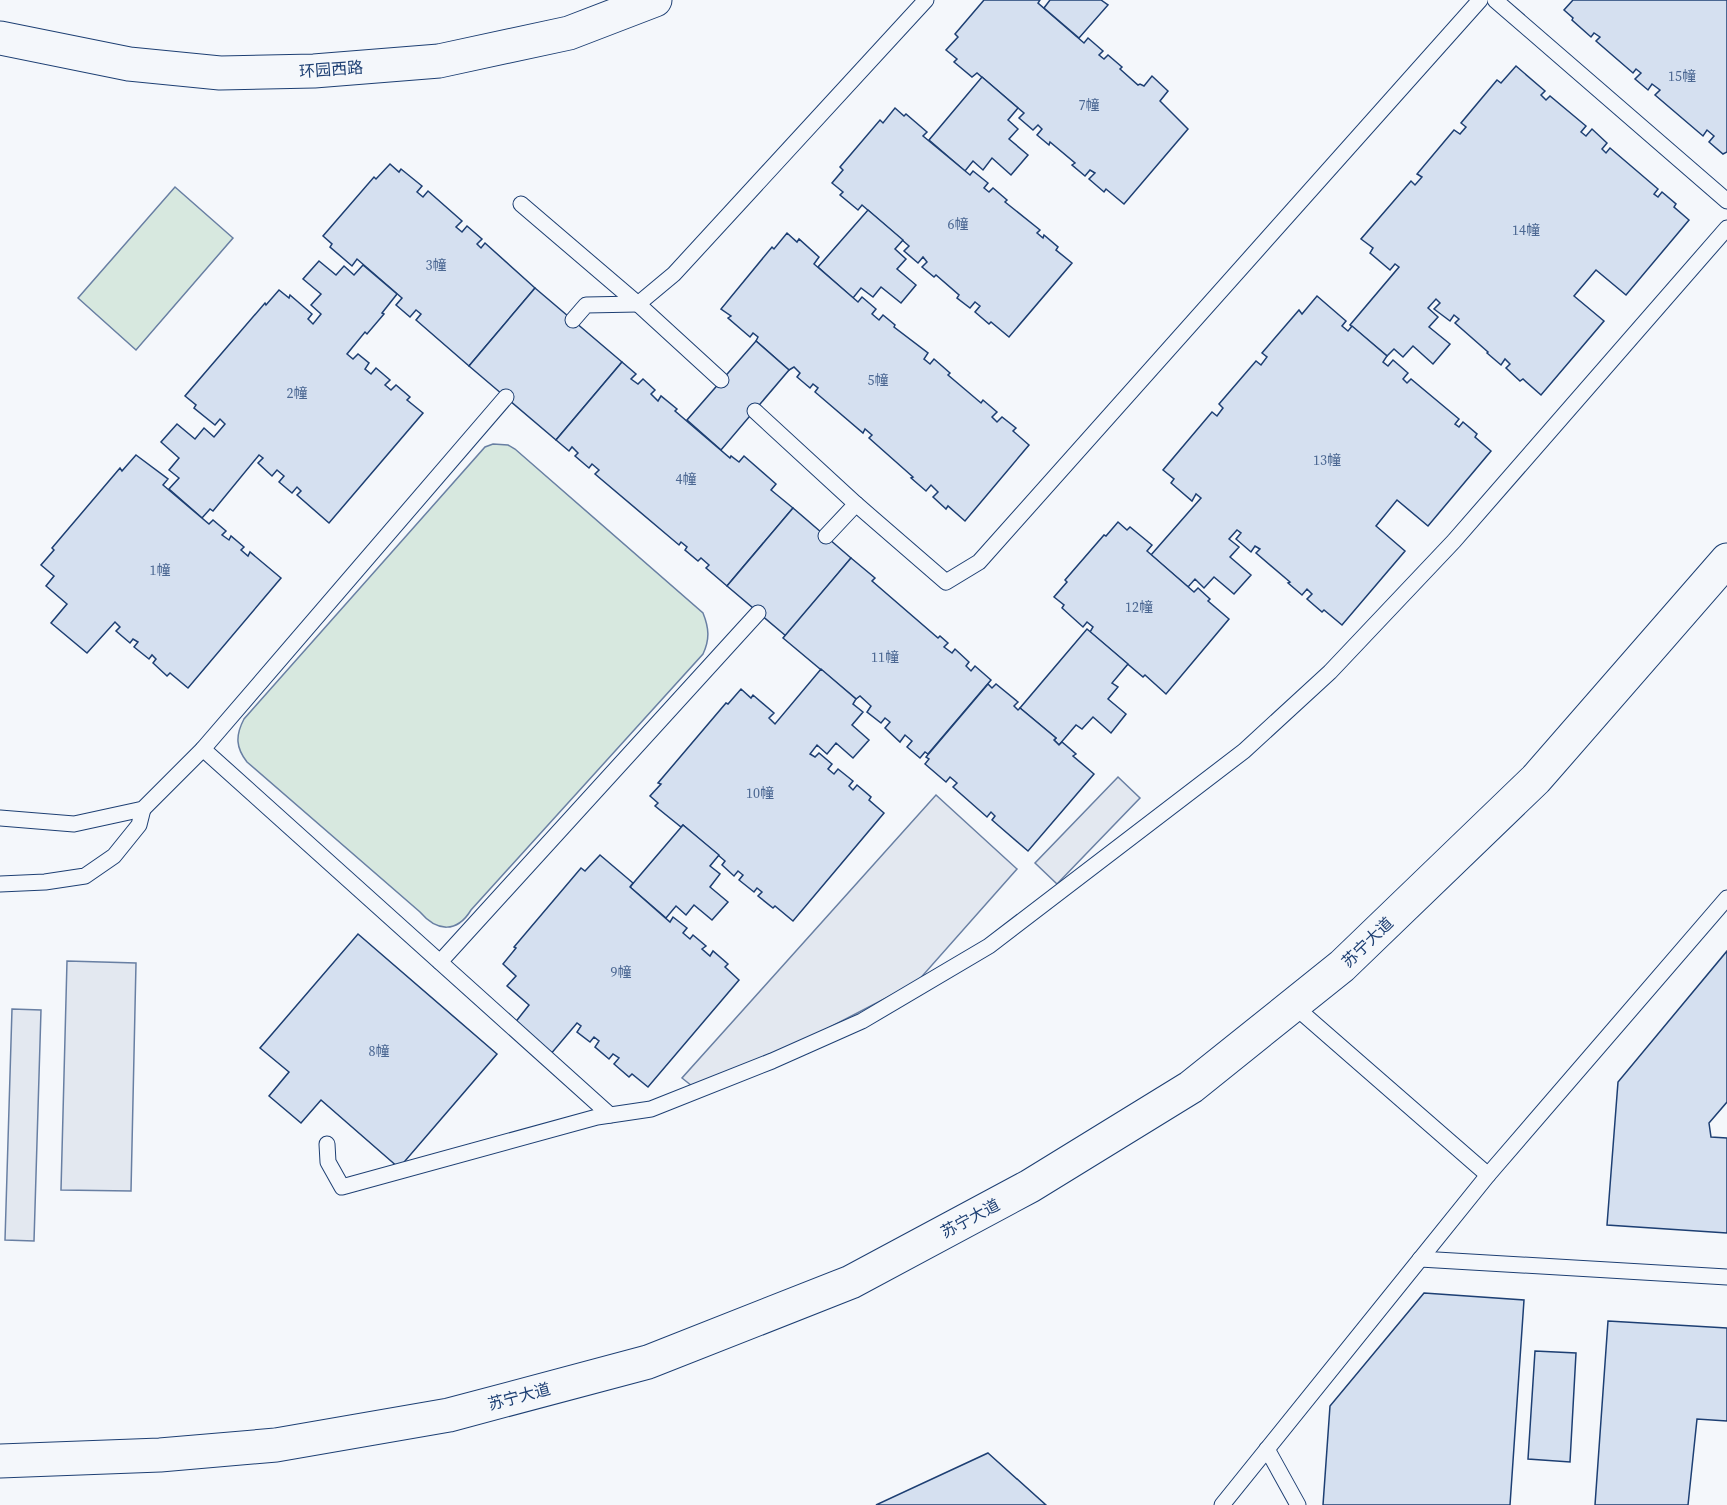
<svg xmlns="http://www.w3.org/2000/svg" width="1727" height="1505" viewBox="0 0 1727 1505" font-family="'Source Serif 4','Noto Sans SC',serif">
<rect width="100%" height="100%" fill="#f4f7fb"/>
<g fill="#d7e8df" stroke="#687fa3" stroke-width="1.5">
<path d="M175,187L233,238L136,350L78,298Z"/>
<path d="M493,444L508,445L515,449L703,613C709,628 710,639 703,654L471,910C457,933 437,932 420,912L247,762C236,748 235,736 244,719L485,447Z"/>
</g>
<g fill="#e3e8f0" stroke="#687fa3" stroke-width="1.5">
<path d="M1118,777L1140,798L1057,884L1035,863Z"/>
<path d="M936,795L1017,869L917,982L807,1039L692,1086L682,1078Z"/>
<path d="M67,961L136,963L131,1191L61,1190Z"/>
<path d="M12,1009L41,1010L34,1241L5,1240Z"/>
</g>
<g fill="#d5e0f0" stroke="#1d3f73" stroke-width="1.5">
<path d="M984,0H1040L1038,3L1084,43L1088,38L1103,51L1099,55L1104,59L1108,55L1122,67L1120,69L1138,85L1140,84L1144,86L1152,76L1168,91L1160,101L1188,129L1124,204L1106,189L1104,192L1089,179L1095,173L1090,170L1085,176L1072,165L1075,163L1050,142L1049,145L1037,135L1042,129L1038,125L1033,130L1019,118L1024,113L977,73L972,77L954,62L957,59L946,50L958,37L955,34Z"/>
<path d="M1050,0H1101L1108,5L1079,38L1044,8Z"/>
<path d="M1573,0H1727V152L1723,154L1709,142L1714,136L1707,130L1703,136L1655,95L1660,90L1652,84L1648,90L1635,79L1641,73L1636,69L1633,73L1596,41L1600,37L1594,33L1591,37L1572,20L1573,18L1564,10Z"/>
<path d="M1516,66L1545,91L1541,95L1546,100L1550,96L1586,126L1581,132L1586,136L1592,129L1607,143L1602,149L1606,153L1610,148L1658,189L1654,194L1658,197L1662,192L1676,204L1674,207L1689,220L1626,295L1596,270L1574,296L1604,321L1541,395L1523,379L1520,381L1506,368L1510,364L1505,359L1501,365L1487,353L1488,352L1455,323L1459,319L1454,315L1450,321L1434,309L1440,303L1436,299L1428,308L1438,317L1429,327L1450,344L1433,364L1413,346L1403,357L1394,349L1387,356L1350,325L1399,267L1395,264L1390,270L1370,253L1373,248L1361,239L1411,181L1415,185L1422,177L1417,174L1454,130L1460,134L1466,127L1461,123L1497,80L1501,83Z"/>
<path d="M982,77L1018,108L1008,120L1018,129L1009,139L1028,155L1011,175L992,158L983,170L973,161L965,171L929,140Z"/>
<path d="M895,108L904,116L906,114L927,132L923,136L970,175L973,171L988,183L984,188L989,192L993,188L1007,200L1005,202L1040,230L1037,233L1043,238L1044,235L1058,247L1056,250L1072,263L1009,337L991,322L989,324L975,312L980,306L975,302L970,308L957,298L959,295L936,275L934,277L922,267L927,262L923,257L918,263L904,251L909,246L862,205L858,210L840,195L843,192L832,183L843,170L840,167L880,120L883,123Z"/>
<path d="M390,164L399,172L401,169L422,186L417,192L423,197L428,191L462,221L456,227L462,232L467,226L482,239L477,244L481,248L485,243L535,288L469,366L416,320L421,314L416,310L410,317L396,305L402,298L357,259L352,266L330,247L332,244L323,236L374,177L376,179Z"/>
<path d="M868,210L903,240L895,249L906,259L897,269L916,285L901,303L881,287L873,297L861,288L853,298L818,267Z"/>
<path d="M787,233L797,242L799,239L819,257L814,264L858,302L862,297L876,309L872,314L879,320L883,315L895,325L894,327L928,353L924,359L930,364L934,359L950,373L948,375L981,403L983,400L997,412L992,417L997,422L1002,417L1016,428L1013,431L1029,445L965,521L948,506L946,509L933,497L938,492L931,485L926,491L911,478L913,477L869,438L872,435L865,429L863,433L815,392L818,388L813,384L810,388L797,377L800,373L794,367L789,370L756,341L758,337L753,333L750,337L728,318L731,316L721,309L772,247L774,249Z"/>
<path d="M319,261L336,275L344,266L354,275L363,265L397,294L382,313L384,314L367,334L365,332L347,354L353,359L358,354L369,363L365,369L371,374L376,368L390,380L385,385L391,390L396,385L410,397L407,400L423,413L329,523L297,495L301,491L297,487L292,493L279,482L284,476L277,470L272,476L258,463L263,458L259,455L213,511L210,509L202,518L169,489L179,478L169,470L179,458L161,442L177,424L195,439L204,428L214,437L225,424L220,419L215,425L194,408L196,405L185,396L265,303L266,305L279,290L289,298L290,295L312,314L308,319L313,324L321,314L311,305L321,294L303,279Z"/>
<path d="M535,288L622,362L556,440L469,366Z"/>
<path d="M1317,296L1346,321L1342,326L1348,331L1352,326L1387,356L1383,362L1388,366L1393,360L1408,373L1403,379L1407,383L1411,379L1459,419L1455,424L1459,427L1463,422L1477,434L1475,437L1491,451L1428,526L1397,500L1376,526L1405,551L1342,625L1324,610L1322,612L1307,599L1312,594L1307,589L1302,595L1288,583L1290,582L1256,553L1260,549L1255,546L1251,552L1236,539L1241,533L1237,530L1229,539L1239,547L1230,557L1251,575L1234,594L1214,577L1204,588L1195,579L1188,587L1151,555L1201,498L1196,494L1192,501L1171,483L1174,479L1163,470L1212,412L1217,416L1223,408L1219,404L1256,361L1261,365L1267,357L1262,353L1299,310L1302,314Z"/>
<path d="M756,341L789,370L721,450L687,420Z"/>
<path d="M622,362L636,374L631,379L638,384L643,379L655,390L651,394L658,401L661,396L677,409L675,411L730,458L731,456L739,462L744,456L776,484L771,490L793,508L727,586L706,568L709,565L701,558L698,561L685,550L687,547L681,542L679,545L595,474L599,470L592,464L589,468L575,456L578,453L572,447L569,451L556,440Z"/>
<path d="M136,455L168,479L163,485L209,524L213,520L226,531L222,535L229,540L231,536L244,547L241,550L248,556L250,552L281,578L188,688L170,673L167,676L153,663L156,659L152,655L149,659L134,647L138,642L133,639L130,643L116,631L120,627L115,622L87,653L51,623L67,604L46,586L54,576L41,565L54,550L52,548L120,468L122,471Z"/>
<path d="M793,508L851,558L786,636L727,586Z"/>
<path d="M1118,522L1127,530L1130,527L1152,545L1147,551L1194,592L1198,588L1210,599L1208,601L1229,619L1166,694L1145,675L1143,677L1090,632L1093,627L1087,622L1083,627L1062,608L1064,605L1054,597L1067,582L1065,580L1104,535L1106,536Z"/>
<path d="M851,558L875,578L872,581L938,638L940,636L948,643L944,647L952,653L955,649L969,662L966,666L971,671L975,666L991,680L928,754L925,752L920,758L907,747L912,741L905,735L900,742L885,728L890,722L885,718L881,723L867,712L871,706L860,696L856,699L783,638Z"/>
<path d="M1087,629L1128,664L1112,683L1118,687L1108,699L1126,714L1111,733L1093,717L1082,729L1076,725L1059,745L1054,740L1056,738L1020,708Z"/>
<path d="M821,669L856,699L853,704L863,712L852,725L869,740L853,758L836,743L827,754L817,745L810,754L815,757L819,753L832,764L828,769L834,774L838,769L853,781L849,786L853,790L857,785L871,797L869,800L884,813L793,921L775,906L773,908L758,896L762,892L757,888L754,892L739,880L743,875L738,871L734,876L722,865L725,861L683,825L681,827L655,806L658,803L650,796L661,784L658,783L726,703L728,704L741,689L751,698L753,695L774,713L769,718L775,724Z"/>
<path d="M988,684L992,688L996,684L1018,702L1014,706L1018,710L1020,708L1056,738L1054,740L1059,745L1062,742L1076,754L1073,756L1094,774L1028,851L992,820L995,816L991,812L987,817L953,787L957,783L950,777L946,782L925,764L929,759L926,757Z"/>
<path d="M683,825L719,855L710,866L720,874L710,887L728,902L712,920L694,905L686,915L676,906L666,918L630,887Z"/>
<path d="M600,855L633,883L630,887L670,922L673,917L687,928L683,933L690,939L693,935L706,946L702,949L710,956L713,951L728,964L725,967L739,980L648,1087L632,1074L629,1077L614,1064L619,1058L613,1054L609,1059L595,1047L599,1041L594,1037L590,1042L577,1032L581,1026L577,1023L550,1055L514,1024L529,1005L507,986L516,976L503,964L516,948L514,947L581,868L585,871Z"/>
<path d="M358,934L497,1054L399,1168L321,1100L301,1123L269,1096L289,1072L260,1048Z"/>
<path d="M1727,951V1102L1709,1123L1711,1137L1727,1138V1233L1607,1225L1618,1082Z"/>
<path d="M1424,1293L1524,1300L1510,1505H1323L1330,1406Z"/>
<path d="M1608,1321L1727,1328V1421L1697,1419L1688,1505H1595Z"/>
<path d="M1535,1351L1576,1353L1570,1462L1528,1459Z"/>
<path d="M988,1453L1046,1505H876Z"/>
</g>
<g fill="none" stroke-linecap="round" stroke-linejoin="round">
<defs>
<g id="lane">
<path d="M1495,0L1727,201"/>
<path d="M521,204L638,304L721,380"/>
<path d="M573,320L586,305L638,304L674,274L926,0"/>
<path d="M755,411L856,504L946,582L979,562L1480,0"/>
<path d="M826,536L856,504"/>
<path d="M203,749L610,1115"/>
<path d="M0,818L74,824L143,809L203,749L506,397"/>
<path d="M0,884L45,882L85,876L114,856L139,825L143,809"/>
<path d="M440,962L758,613"/>
<path d="M1293,1005L1488,1175L1727,898"/>
<path d="M327,1144L328,1162L342,1187L597,1117L651,1109L772,1061L862,1021L989,946L1244,751L1330,672L1454,541L1727,228"/>
<path d="M1420,1259L1727,1277"/>
<path d="M1267,1449L1298,1505"/>
<path d="M1222,1505L1488,1175"/>
</g>
<g id="secondary">
<path d="M0,38L129,64L220,73L314,71L439,61L569,33L655,0"/>
<path d="M0,1461L160,1455L276,1445L449,1415L648,1362L851,1282L1030,1186L1191,1087L1342,966L1536,779L1727,560"/>
</g>
</defs>
<use href="#lane" stroke="#1d3f73" stroke-width="17"/>
<use href="#secondary" stroke="#1d3f73" stroke-width="35"/>
<use href="#lane" stroke="#f4f7fb" stroke-width="15"/>
<use href="#secondary" stroke="#f4f7fb" stroke-width="33"/>
</g>
<g text-anchor="middle" dominant-baseline="central" stroke-width="4.5" stroke-linejoin="round" paint-order="stroke">
<g font-size="14" fill="#4b6792">
<text x="1682" y="76">15幢</text>
<text x="1089" y="105">7幢</text>
<text x="958" y="224">6幢</text>
<text x="1526" y="230">14幢</text>
<text x="436" y="265">3幢</text>
<text x="878" y="380">5幢</text>
<text x="297" y="393">2幢</text>
<text x="1327" y="460">13幢</text>
<text x="686" y="479">4幢</text>
<text x="160" y="570">1幢</text>
<text x="1139" y="607">12幢</text>
<text x="885" y="657">11幢</text>
<text x="760" y="793">10幢</text>
<text x="621" y="972">9幢</text>
<text x="379" y="1051">8幢</text>
</g>
<g font-size="16" fill="#1d3f73" stroke="#f4f7fb">
<text transform="translate(331 69) rotate(-4)">环园西路</text>
<text transform="translate(1367 942) rotate(-44)">苏宁大道</text>
<text transform="translate(970 1218) rotate(-28)">苏宁大道</text>
<text transform="translate(519 1396) rotate(-15)">苏宁大道</text>
</g>
</g>
</svg>
